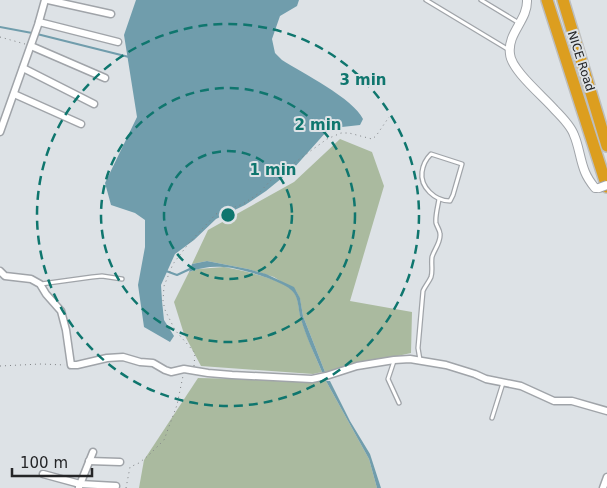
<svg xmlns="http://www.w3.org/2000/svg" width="607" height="488" viewBox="0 0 607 488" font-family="'DejaVu Sans',sans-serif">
<rect width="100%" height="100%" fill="#dde2e6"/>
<g fill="#aaba9f">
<path d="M340,139L372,152L384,186L350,301L412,312L411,353L325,372L303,316L300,299L296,291L274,277L248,269L207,261L192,264L208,230L294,182Z"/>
<path d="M224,267C240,270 284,279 294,292C299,299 298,309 301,318C306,336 315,355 322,372L313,374L201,366L184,334L174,302L189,272L198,269Z"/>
<path d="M198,378L326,381L369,459L377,488H139L144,460Z"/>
</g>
<g fill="#709dac">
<path d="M136,0H299L297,6L280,16L272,39L275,53L282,60C301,72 354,99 363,119L360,125L333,128L327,131L293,169L266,191L245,205L216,219L194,240L175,254L161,285L162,301L164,320L174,336L170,342L144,327L138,285L145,247V220L135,213L111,205L105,183L137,117L124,35Z"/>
<path d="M207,261L248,269L266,274L294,287L300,298L303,316L325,372H322C315,355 306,337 301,319C298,310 299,300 294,293C287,281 236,267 223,267C211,266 199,268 189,272L192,264Z"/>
<path d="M326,381H330L350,421L370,454L381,488H377L369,459Z"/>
</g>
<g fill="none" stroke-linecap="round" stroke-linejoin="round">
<g stroke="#709dac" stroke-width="2">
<path d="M0,27L32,33"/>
<path d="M37,34L129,57"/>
<path d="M166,271L177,275L192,268"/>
</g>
<defs>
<g id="service">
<path d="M426,0L509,50"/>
<path d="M481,0L519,23"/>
<path d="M431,154L462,164L453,195L450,201C435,201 420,187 422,172C423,164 426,159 431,154Z"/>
<path d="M41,284L92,277L102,276L122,279"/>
<path d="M420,360L418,348L423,291C425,286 429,282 431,277C433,271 431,264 432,257C434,250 441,242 440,234C440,230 437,227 436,223C435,216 438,206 439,199"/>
<path d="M394,361L388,379L399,403"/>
<path d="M492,418L503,383"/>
</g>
<g id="minor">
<path d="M48,0L111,14"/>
<path d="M39,22L118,42"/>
<path d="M31,46L105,78"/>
<path d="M23,68L94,104"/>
<path d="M14,94L81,124"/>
<path d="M0,132L38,25L45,0"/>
<path d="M0,271L5,276L31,279L40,284L46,294L61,311L66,330L71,365H77L107,358L123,357L140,362L153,363L165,370L171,372L184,369L208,373L232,375L312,379L326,376L357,366L394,360L410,359L446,365L475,374L486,379L521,386L554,401H572L607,411"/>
<path d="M89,461L120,462"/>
<path d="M43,474L80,484L116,486"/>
<path d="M79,487L93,452"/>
<path d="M603,488L607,477"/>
</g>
<path id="tertiary" d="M527,0C528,20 507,33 510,54C511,70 544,97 555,110C562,117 571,126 574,135C579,146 580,160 585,172C587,177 591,183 595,188H599"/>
<g id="motorway">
<path d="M547,0L607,187"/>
<path d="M563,0L607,146"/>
</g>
</defs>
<use href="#service" stroke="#a0a4a9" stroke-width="5.5"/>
<use href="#minor" stroke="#a0a4a9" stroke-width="9"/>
<use href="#tertiary" stroke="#a0a4a9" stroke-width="10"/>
<use href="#motorway" stroke="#bdbebe" stroke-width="14"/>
<g stroke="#7f8285" stroke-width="1" stroke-dasharray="1 4" stroke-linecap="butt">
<path d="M0,37L25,44"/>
<path d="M0,366L41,364L65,365"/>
<path d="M194,366L195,353L175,330L165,310L163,301L164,286L173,264L189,243L216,214L226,210L243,204L259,193L272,179L327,139L341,133H349L372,139L376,136L389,117"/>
<path d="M126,488L130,467L139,463L149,455L164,440L177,405L183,376"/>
</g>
<use href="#service" stroke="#fff" stroke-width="3"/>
<use href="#minor" stroke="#fff" stroke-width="6"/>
<use href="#tertiary" stroke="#fff" stroke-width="8"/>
<use href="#motorway" stroke="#dc9e1f" stroke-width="11"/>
<defs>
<path id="tertiary-bridge" d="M599,188L607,185"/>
</defs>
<use href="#tertiary-bridge" stroke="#a0a4a9" stroke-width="10" stroke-linecap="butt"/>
<use href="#tertiary-bridge" stroke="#fff" stroke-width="8"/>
</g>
<g fill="none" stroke="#0f766e" stroke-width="2.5" stroke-dasharray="9 6">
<circle cx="228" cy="215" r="64"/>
<circle cx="228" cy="215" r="127"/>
<circle cx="228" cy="215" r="191"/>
</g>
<g text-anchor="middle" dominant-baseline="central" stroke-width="4" stroke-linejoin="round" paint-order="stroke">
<g font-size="12" fill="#242527" stroke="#dde2e6">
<text transform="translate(581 61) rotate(72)">NICE Road</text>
</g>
</g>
<circle cx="228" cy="215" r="8" fill="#0f766e" stroke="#dde2e6" stroke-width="2.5"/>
<g font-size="15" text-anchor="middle" font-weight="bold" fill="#0f766e" stroke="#dde2e6" stroke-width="4" stroke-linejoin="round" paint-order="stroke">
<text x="363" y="85">3 min</text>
<text x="318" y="130">2 min</text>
<text x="273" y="175">1 min</text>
</g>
<path d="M12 468v8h80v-8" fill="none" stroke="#242527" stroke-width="2.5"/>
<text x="20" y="468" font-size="15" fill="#242527" stroke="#dde2e6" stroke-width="4" paint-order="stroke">100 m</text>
</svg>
